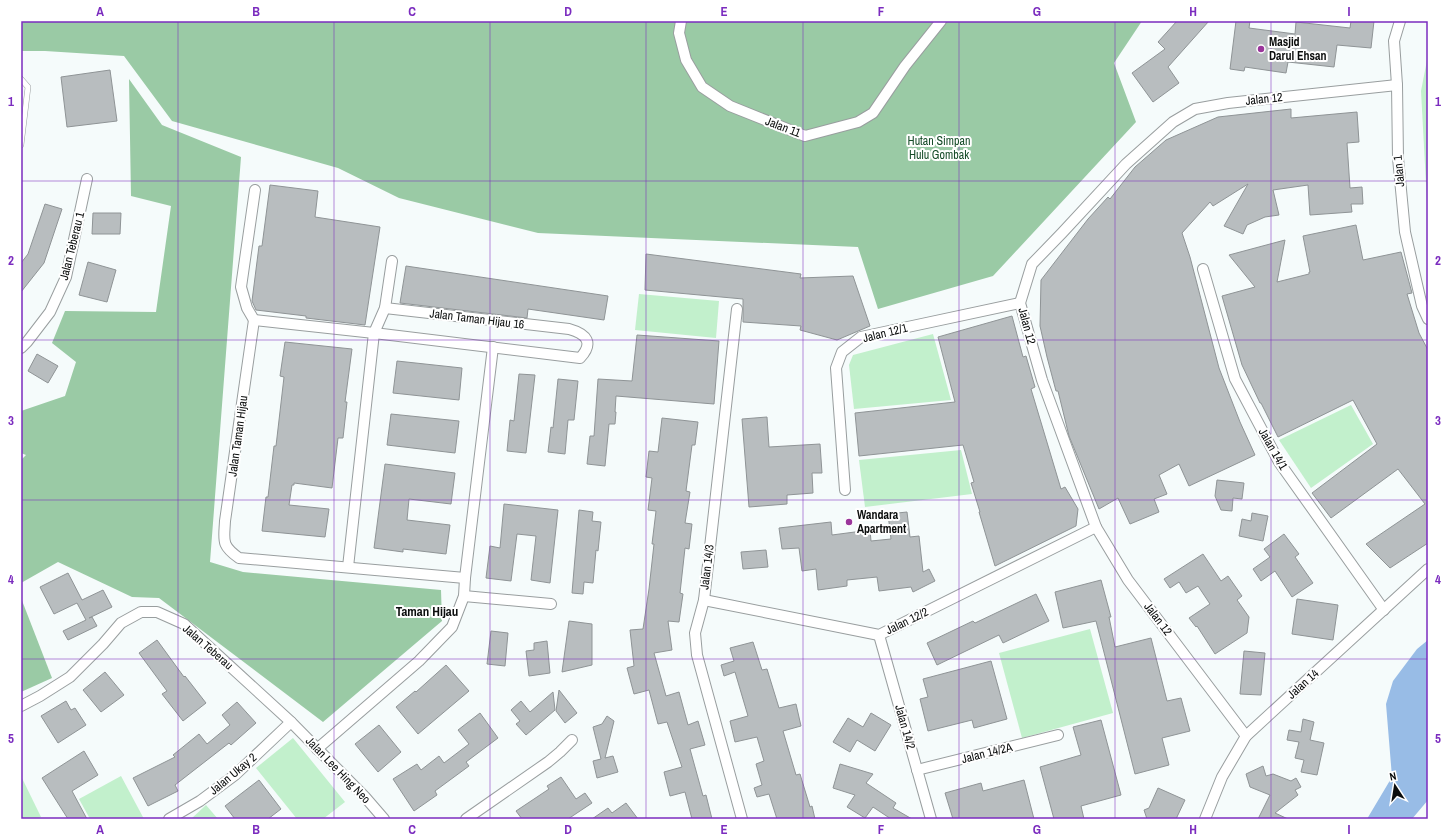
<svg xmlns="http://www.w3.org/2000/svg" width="1449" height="840" viewBox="0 0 1449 840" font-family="'Archivo Narrow',sans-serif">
<rect width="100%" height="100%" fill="#f5fbfb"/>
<g fill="#c2f0cc">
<path d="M1428,55V221L1421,91Z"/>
<path d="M639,294L719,301L716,338L635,330Z"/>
<path d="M933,334L951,400L854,409L849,365L853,355Z"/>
<path d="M1351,405L1373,444L1311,488L1279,440Z"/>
<path d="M961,450L972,494L865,507L859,460Z"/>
<path d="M1090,629L1113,713L1022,738L999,653Z"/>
<path d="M293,738L345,802L323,819H297L256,768Z"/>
<path d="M21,776L41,817L37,819H21Z"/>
<path d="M121,776L144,819H90L79,799Z"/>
<path d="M206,805L218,819H191Z"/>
</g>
<g fill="#9acaa5">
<path d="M21,21H1142L1114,63L1136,122L993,276L878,309L858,247L538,233L399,198L338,168L172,121L124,56L45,51H21Z"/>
<path d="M129,79L162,125L241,157L210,562L243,572L441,590L442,621L323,722L159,598L132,597L58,562L21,583V460L26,455L21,453V411L65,396L76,362L52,343L65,311L156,312L171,206L131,196Z"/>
<path d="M21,598L52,678L21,692Z"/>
</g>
<path fill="#98bce6" d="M1428,640V800L1412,819H1367L1392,777L1386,704L1393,681L1417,649Z"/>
<g fill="#b8bdbf" stroke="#8f9496">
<path d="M1177,21H1209L1168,67L1179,83L1153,102L1132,73L1165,49L1158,42Z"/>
<path d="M1236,21H1250L1249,28L1295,34L1296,22L1350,28L1351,21H1374L1371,48L1337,45L1334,67L1288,62L1286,73L1245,67L1244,71L1230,69Z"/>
<path d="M110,70L117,121L67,127L61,77Z"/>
<path d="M1291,109V118L1357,112L1359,142L1347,143L1350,188L1362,187L1363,204H1351L1352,212L1310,215L1308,185L1273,190L1279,215L1265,217L1247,225L1243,234L1224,226L1248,184L1213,206L1210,202L1182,233L1190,257L1219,368L1240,422L1255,455L1189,486L1179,464L1159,475L1167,494L1154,499L1159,512L1130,524L1118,498L1099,509L1069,436L1058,391H1056L1047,357L1040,326L1041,280L1088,219L1108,197L1110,199L1135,167L1166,140L1218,117Z"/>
<path d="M270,185L318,191L315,217L380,227L365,325L306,318V316L256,310L252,301L259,246H262Z"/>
<path d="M45,204L62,209L44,263L21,292V263L28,254Z"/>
<path d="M93,213H121L120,234H92Z"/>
<path d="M1356,225L1363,260L1401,252L1412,293L1407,294L1419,333L1428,350V543L1390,568L1366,544L1425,504L1398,469L1331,518L1312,493L1377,444L1353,400L1278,437L1261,403H1260L1242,365L1222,296L1255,287L1229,255L1285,240L1277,282L1309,274V272H1310L1303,236Z"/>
<path d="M646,254L801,274L800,278L853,276L870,326L837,340L800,330L801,326L743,322V299L645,290Z"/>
<path d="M88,262L116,270L107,302L79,295Z"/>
<path d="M406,266L608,296L604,320L528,309L527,318L400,303Z"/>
<path d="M1012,316L1023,357L1026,356L1035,387L1031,389L1061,489L1065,487L1078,509L1076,526L995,566L979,512H980L971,483L974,482L963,445L859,456L855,413L955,402L938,337Z"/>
<path d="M637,335L719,341L714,404L616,396L615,412H616L615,424H609L605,466L587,464L590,436H594L598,379L632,381Z"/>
<path d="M285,342L352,349L345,402H347L343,438H338L332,488L294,483V485H292L289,505L329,509L325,537L262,531L266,497H268L274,446H276L284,377L280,376Z"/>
<path d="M37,354L58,366L48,383L28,371Z"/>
<path d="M397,361L462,368L459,400L393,393Z"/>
<path d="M519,374L535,375L526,453L507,451L510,420L514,421Z"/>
<path d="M558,379L578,381L574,420H568L565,454L548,452L551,427L553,428Z"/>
<path d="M391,414L459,421L455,453L387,445Z"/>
<path d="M767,417L769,447L820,444L822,473H812L813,493L787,495V504L749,507L742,419Z"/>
<path d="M662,418L698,422L695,445H692L686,491L690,492L685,523L692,524L689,549L685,548L680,593L683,594L679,622L668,621L672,650L654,653L666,696L679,692L688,725L698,721L705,745L690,749L703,796L706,795L712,819H692L685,792L670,796L664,772L682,767L667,722L658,724L649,690L634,694L627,668L634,666L630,630L643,629L649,589L654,544H652L656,511L648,510L652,478L646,477L649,451L658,452Z"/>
<path d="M385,464L455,473L451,504L409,499L407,520L450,525L446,554L403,549V552L374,548Z"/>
<path d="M1217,480L1244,483L1242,499L1233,498L1232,511L1221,510L1215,496Z"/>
<path d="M504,504L558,510L550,583L531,580L536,536L517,534L511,581L486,578L490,546L500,548Z"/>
<path d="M579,510L593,512L592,521L601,522L598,551L596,550L593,583L584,582L583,594L572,593Z"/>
<path d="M907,512L910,537L919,536L923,572L929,569L935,581L913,592L911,587L879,591L877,577L847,580V586L818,590L816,569L802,571L799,548L782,549L779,528L831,522L832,535L870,530L871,541L891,539L888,514Z"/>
<path d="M1252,513L1268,516L1263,541L1239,536L1242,519L1251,521Z"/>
<path d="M1284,534L1299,554L1295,557L1313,583L1292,597L1275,571L1261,581L1253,569L1270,557L1264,549Z"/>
<path d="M766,550L768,567L743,569L741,552Z"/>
<path d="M1203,554L1221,581L1228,576L1242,596L1237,600L1249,617L1247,633L1215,654L1197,626L1196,627L1189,618L1210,604L1198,586L1186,593L1179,582L1170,588L1164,579Z"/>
<path d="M68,573L82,600L103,590L112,607L89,618L92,617L97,626L68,640L63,631L86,620L77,603L54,614L40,587Z"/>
<path d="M1101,580L1111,617H1109L1115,647L1151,638L1167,701L1181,698L1190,731L1162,738L1169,765L1135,774L1096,621L1063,628L1055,592Z"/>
<path d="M1036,594L1049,621L1003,643L999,635L937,665L927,643L973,621L975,623Z"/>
<path d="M1297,599L1338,605L1333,640L1292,634Z"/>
<path d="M569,621L592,624V665L562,672Z"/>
<path d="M491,631L508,633L505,666L487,664Z"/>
<path d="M157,640L184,677L185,676L206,703L183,721L162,694L167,691L139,653Z"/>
<path d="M547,641L550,673L529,676L526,651L534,650V643Z"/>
<path d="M753,642L762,670L767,669L779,708L796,704L801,726L783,731L796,775L800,774L810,807L812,806L815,819H777L769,794L757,797L754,788L762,785L756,764L764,761L757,737L735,742L730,721L748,716L735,672L724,676L721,665L734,661L730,648Z"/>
<path d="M1244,651L1265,653L1261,695L1240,694Z"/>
<path d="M991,661L1007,719L974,728L972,720L928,731L920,699L928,697L923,679Z"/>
<path d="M446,665L469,691L418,734L396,707L415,691L416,692Z"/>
<path d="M105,672L124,695L101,712L83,690Z"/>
<path d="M559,690L577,713L565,723L556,711Z"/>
<path d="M553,692L555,710L526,735L516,724L520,721L511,710L521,701L530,712Z"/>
<path d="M66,701L71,710L75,708L86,725L58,743L41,716Z"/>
<path d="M237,702L256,723L231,745L229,743L175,785L178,791L148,806L133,778L175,757L173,755L199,734L207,744L230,725L222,715Z"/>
<path d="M480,713L498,738L466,762L469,766L435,791L437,795L414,811L393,779L417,764L421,770L439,756L444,763L469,744L458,730Z"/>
<path d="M871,713L891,725L875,751L857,740L850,752L833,742L848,718L863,727Z"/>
<path d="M607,716L614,721L605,758L613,756L618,772L597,778L593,761L601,759L593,727L602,724Z"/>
<path d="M1303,719L1314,722L1310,740L1324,743L1317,775L1301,772L1304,760L1295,758L1299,742L1287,740L1289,730L1301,732Z"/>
<path d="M1101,720L1121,795L1081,806L1084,819H1054L1040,767L1081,755L1073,727Z"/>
<path d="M379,725L401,752L378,772L355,744Z"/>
<path d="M84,751L98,775L72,791L87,819H68L42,778Z"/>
<path d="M840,764L873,774L866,783L896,803L893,808L912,819H891L873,807L865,818L847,807L855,795L833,788Z"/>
<path d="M1263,766L1266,776L1273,774L1291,781L1296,778L1301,787L1295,790L1298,795L1275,813L1288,819H1258L1270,795L1250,787L1246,774Z"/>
<path d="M561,777L576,799L585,793L592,803L568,819H522L516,811L549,789L547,786Z"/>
<path d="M259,780L281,809L268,819H235L225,806Z"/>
<path d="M1024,780L1034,819H953L945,793L981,783L983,791Z"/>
<path d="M1158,788L1185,800L1176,819H1147L1144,810L1149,808Z"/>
<path d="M626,803L638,819H592L608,808L612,813Z"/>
</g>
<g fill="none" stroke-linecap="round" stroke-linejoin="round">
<defs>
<path id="lane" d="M21,79L28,87L21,145"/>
<g id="street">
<path d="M681,21L679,33L686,60L702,87L730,106L805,136L858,122L873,113L905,66L941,21"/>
<path d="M1400,21L1394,41L1397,85L1398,158L1405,232L1422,306L1428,319"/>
<path d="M1203,269L1235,379L1279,462L1384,610"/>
<path d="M737,309L704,600L695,633L697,655L742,819"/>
<path d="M254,320L374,333L580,358C594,343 587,334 569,329L385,308"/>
<path d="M254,320L225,521C224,541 221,545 239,558L465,578"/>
<path d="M254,320L247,308L241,287L255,190"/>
<path d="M21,348L27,342L50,312L66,277L87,179"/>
<path d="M845,490L836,368L842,352L861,337L1020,303"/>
<path d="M348,567L374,333L385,308L392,261"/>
<path d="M464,596L551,604"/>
<path d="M704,600L879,635L1096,527"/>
<path d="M879,635L931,819"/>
<path d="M21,706L40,696L70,677L103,644L121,623L141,612H157L184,624L291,722L365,797L384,819"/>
<path d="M1246,736L1128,580L1096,527L1042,380L1020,303L1032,264L1062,233L1126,164L1173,122L1195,109L1228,103L1397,85"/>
<path d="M317,749L419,661L452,627L464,596L465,578L493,347"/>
<path d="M917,770L1058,735"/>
<path d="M169,819L200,801L235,775L291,722"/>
<path d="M466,819L548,762L560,752L572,740"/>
<path d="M1205,819L1222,777L1246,736L1428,569"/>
</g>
</defs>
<use href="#lane" stroke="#999e9f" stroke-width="6"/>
<use href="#street" stroke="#999e9f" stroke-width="12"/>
<use href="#lane" stroke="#fff" stroke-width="5"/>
<use href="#street" stroke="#fff" stroke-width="10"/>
</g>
<path fill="none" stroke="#7b2cbf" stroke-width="1" stroke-opacity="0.55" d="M178,21V819M334,21V819M490,21V819M646,21V819M803,21V819M959,21V819M1115,21V819M1271,21V819M21,181H1428M21,340H1428M21,500H1428M21,659H1428"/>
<g fill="#9a359b" stroke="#fff" stroke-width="1.5">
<circle cx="1261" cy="49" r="4"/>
<circle cx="849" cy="522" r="4"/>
</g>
<g text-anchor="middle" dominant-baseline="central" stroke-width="4" stroke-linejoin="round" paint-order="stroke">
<g font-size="12" font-weight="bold" fill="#0b0d0d" stroke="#fff" text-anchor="start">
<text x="1269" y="42">Masjid<tspan x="1269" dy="14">Darul Ehsan</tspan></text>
<text x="857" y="515">Wandara<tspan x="857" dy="14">Apartment</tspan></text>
</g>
<g font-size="12" fill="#0b0d0d" stroke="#fff">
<text transform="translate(1264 99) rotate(-6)">Jalan 12</text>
<text transform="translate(783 127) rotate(21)">Jalan 11</text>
<text transform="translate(1399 171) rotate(-95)">Jalan 1</text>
<text transform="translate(72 246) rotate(-76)">Jalan Teberau 1</text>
<text transform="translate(477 319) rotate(7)">Jalan Taman Hijau 16</text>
<text transform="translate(1027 326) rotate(75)">Jalan 12</text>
<text transform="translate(885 333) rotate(-14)">Jalan 12/1</text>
<text transform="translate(238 436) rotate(-82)">Jalan Taman Hijau</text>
<text transform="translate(1273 449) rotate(60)">Jalan 14/1</text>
<text transform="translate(707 567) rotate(-83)">Jalan 14/3</text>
<text transform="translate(1158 619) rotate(53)">Jalan 12</text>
<text transform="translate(907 621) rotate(-26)">Jalan 12/2</text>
<text transform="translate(208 647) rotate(41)">Jalan Teberau</text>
<text transform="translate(1303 684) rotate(-42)">Jalan 14</text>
<text transform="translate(905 727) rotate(74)">Jalan 14/2</text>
<text transform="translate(987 753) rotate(-14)">Jalan 14/2A</text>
<text transform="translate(338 770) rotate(46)">Jalan Lee Hing Neo</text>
<text transform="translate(233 774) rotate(-40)">Jalan Ukay 2</text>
</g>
<g font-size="12" fill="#154b28" stroke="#fff">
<text x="939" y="141">Hutan Simpan<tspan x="939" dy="14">Hulu Gombak</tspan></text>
</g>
<g font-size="13" font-weight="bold" fill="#0b0d0d" stroke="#fff">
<text x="427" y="611">Taman Hijau</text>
</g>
</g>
<rect width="1449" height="840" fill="none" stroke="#ffffff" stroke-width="44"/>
<g transform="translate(1395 786) rotate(348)" stroke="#ffffff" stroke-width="3" paint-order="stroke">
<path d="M0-3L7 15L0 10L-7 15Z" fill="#0b0d0d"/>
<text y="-6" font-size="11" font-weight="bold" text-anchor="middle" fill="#0b0d0d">N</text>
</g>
<rect x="22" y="22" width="1405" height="796" fill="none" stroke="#7b2cbf" stroke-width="1.5"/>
<g font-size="13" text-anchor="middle" font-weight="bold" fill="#7b2cbf">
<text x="100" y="16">A</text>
<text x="256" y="16">B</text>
<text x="412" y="16">C</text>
<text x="568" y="16">D</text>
<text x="724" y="16">E</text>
<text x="881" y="16">F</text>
<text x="1037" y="16">G</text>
<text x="1193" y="16">H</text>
<text x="1349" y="16">I</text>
<text x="11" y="106">1</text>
<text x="1438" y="106">1</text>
<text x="11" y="265">2</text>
<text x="1438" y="265">2</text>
<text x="11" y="425">3</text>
<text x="1438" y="425">3</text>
<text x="11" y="584">4</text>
<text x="1438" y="584">4</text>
<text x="11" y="743">5</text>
<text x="1438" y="743">5</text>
<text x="100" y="834">A</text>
<text x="256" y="834">B</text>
<text x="412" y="834">C</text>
<text x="568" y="834">D</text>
<text x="724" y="834">E</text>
<text x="881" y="834">F</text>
<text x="1037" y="834">G</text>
<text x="1193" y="834">H</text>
<text x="1349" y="834">I</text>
</g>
</svg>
